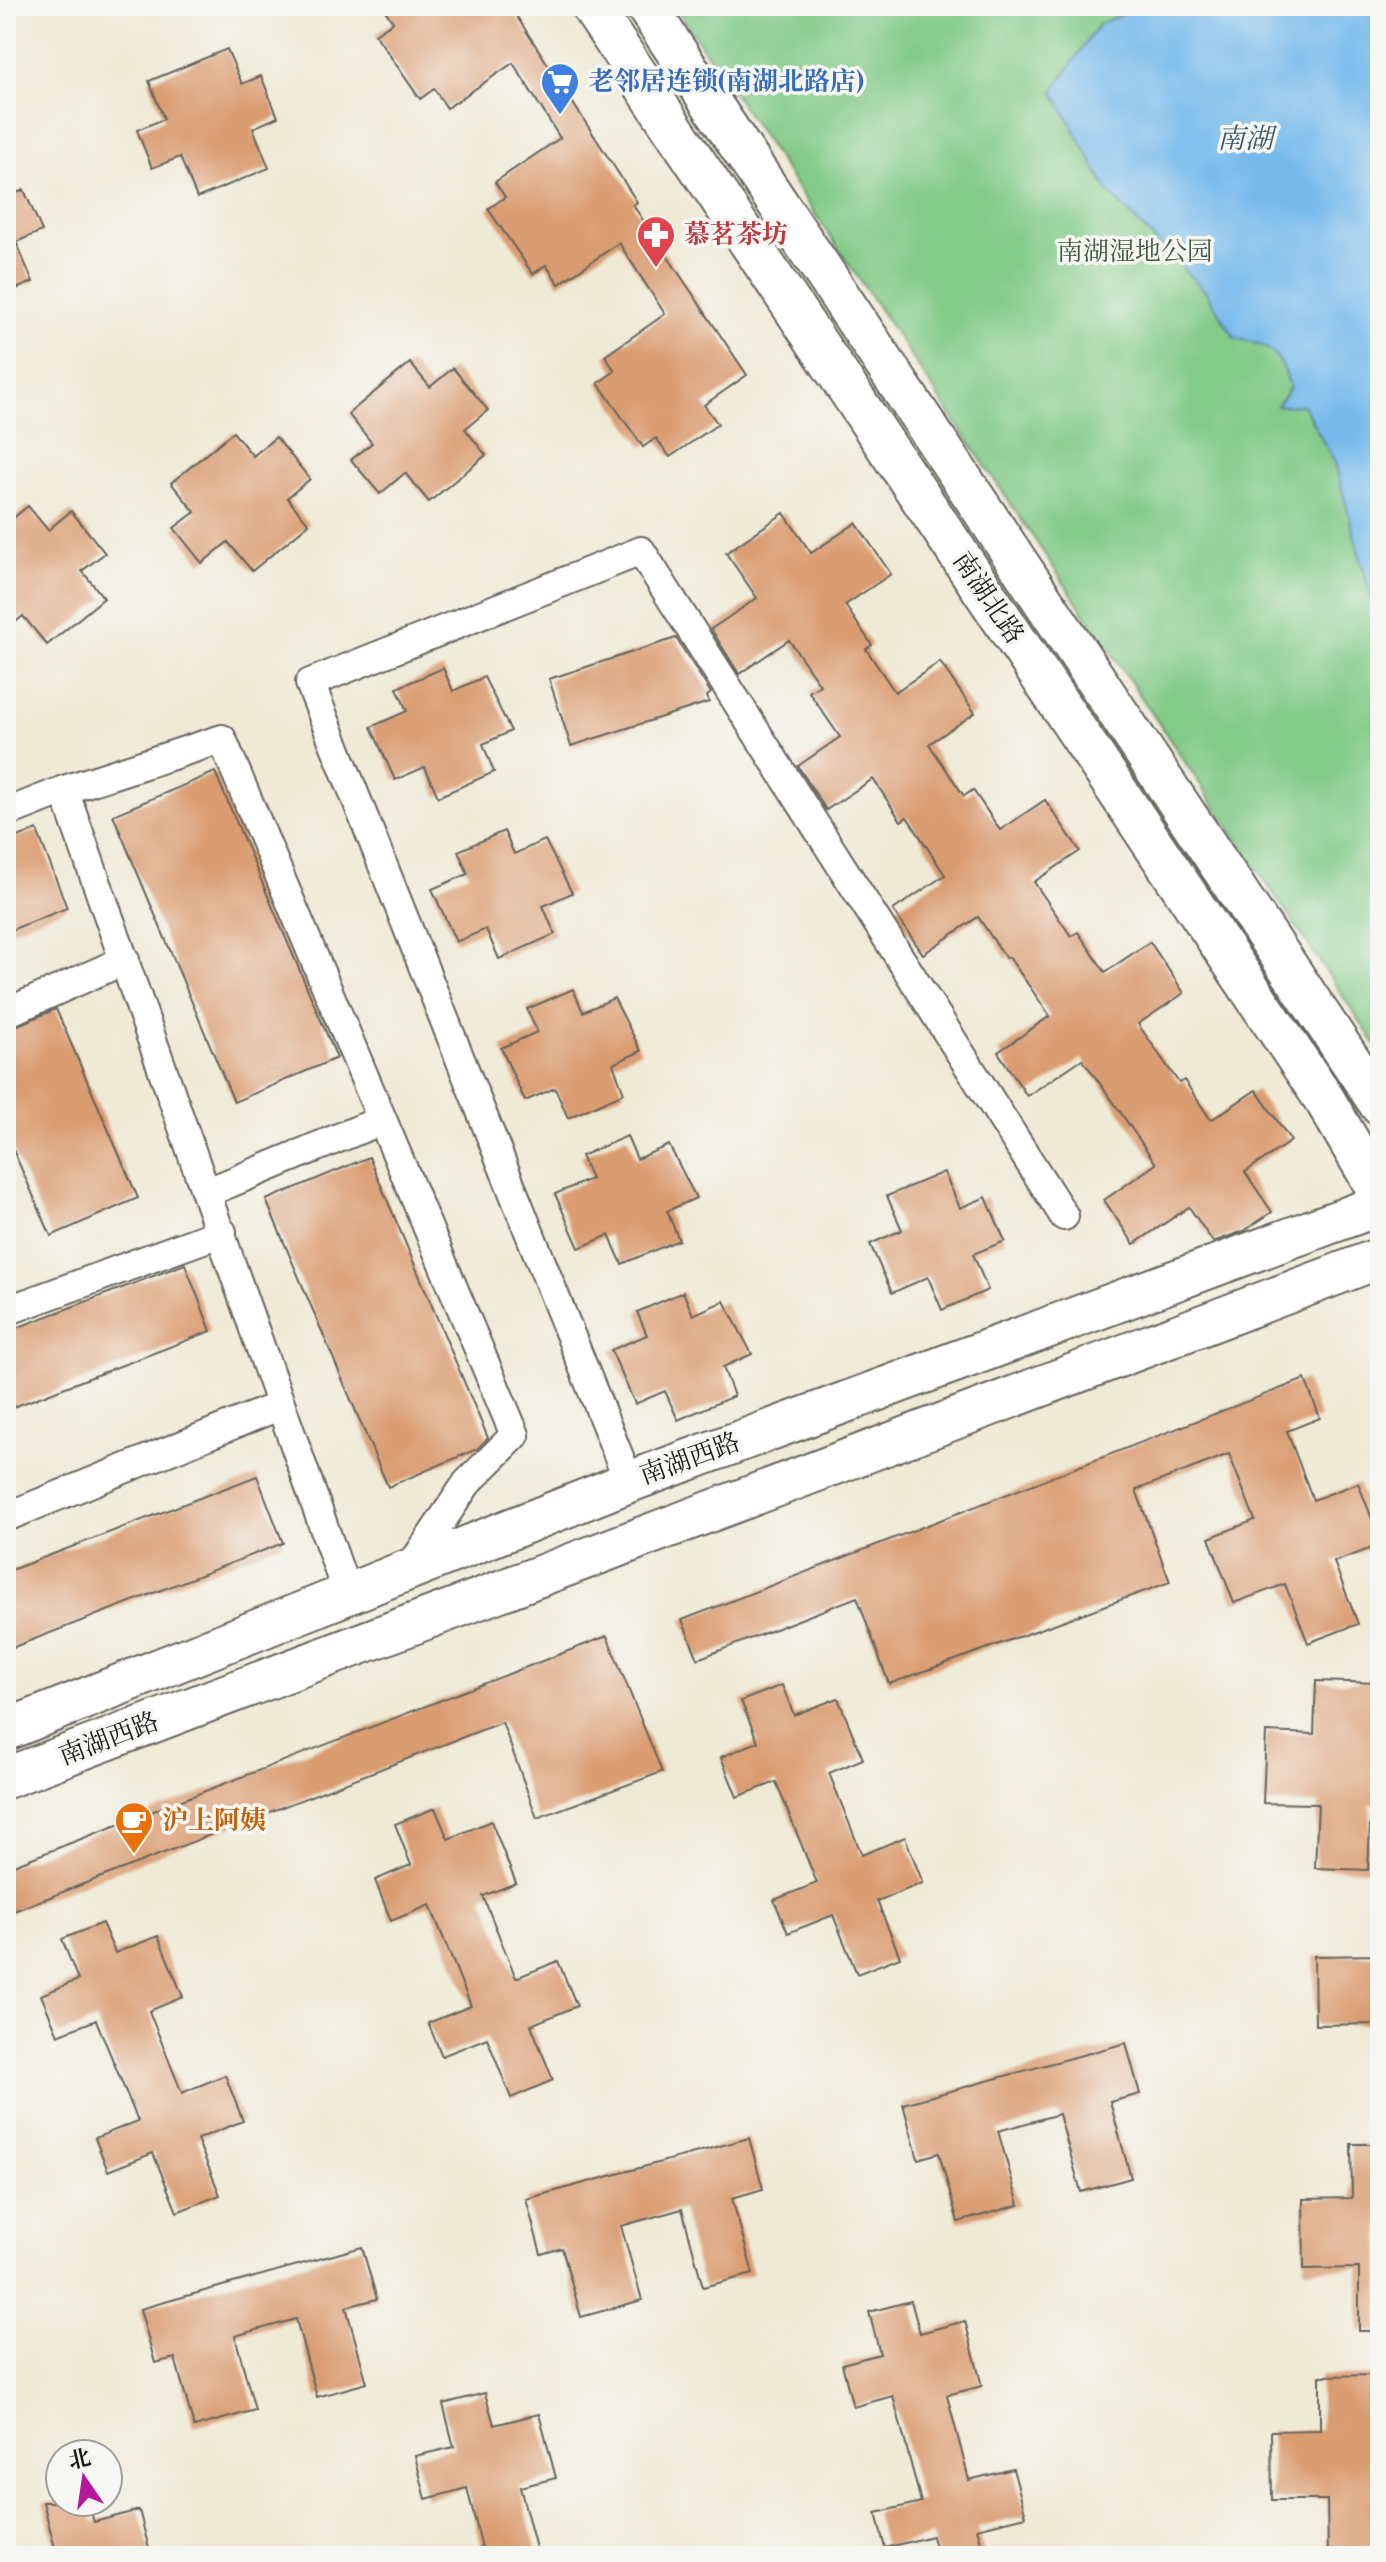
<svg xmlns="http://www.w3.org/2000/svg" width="1386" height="2562" viewBox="0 0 1386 2562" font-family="'Libre Bodoni','Noto Serif SC',serif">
<rect width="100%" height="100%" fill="#f6f6f2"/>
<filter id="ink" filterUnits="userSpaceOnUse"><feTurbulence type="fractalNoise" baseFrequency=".0125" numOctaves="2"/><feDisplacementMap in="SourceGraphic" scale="16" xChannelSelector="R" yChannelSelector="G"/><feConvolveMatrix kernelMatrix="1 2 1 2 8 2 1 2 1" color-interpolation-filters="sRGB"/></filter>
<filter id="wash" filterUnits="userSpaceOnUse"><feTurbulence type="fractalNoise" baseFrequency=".006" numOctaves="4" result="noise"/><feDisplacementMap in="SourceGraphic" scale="32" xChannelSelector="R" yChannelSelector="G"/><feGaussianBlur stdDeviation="1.8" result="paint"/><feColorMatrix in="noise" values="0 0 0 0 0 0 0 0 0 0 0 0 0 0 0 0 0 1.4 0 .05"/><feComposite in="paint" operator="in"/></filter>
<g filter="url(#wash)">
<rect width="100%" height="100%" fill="#efead5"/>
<path fill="#82cb88" stroke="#4f7452" stroke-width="2" d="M690,6H1380V1051L680,14Z"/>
<path fill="#76baec" stroke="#496b84" stroke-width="2" d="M1142,6H1380V632L1335,463L1303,405L1277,406L1290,387C1279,351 1271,346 1235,338L1206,292L1109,193L1053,91L1099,24Z"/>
<g id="blocks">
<g fill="#da9c71">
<path d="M382,6H510L637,202L633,205L747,375L704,405L718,424L670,457L656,438L643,447L598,383L615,371L605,356L665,314L619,243L559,284L546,265L533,274L488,209L505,197L495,182L560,138L513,63L447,108L434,89L420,99L375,34L393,22Z"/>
<path d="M227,49L242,84L261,76L278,117L253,128L269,168L197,198L180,157L152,168L137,130L164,119L149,81Z"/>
<path d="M24,190L42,231L16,242L33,282L6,293V197Z"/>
<path d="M410,363L430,387L453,368L488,410L465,429L486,455L429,502L405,473L380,494L351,460L372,443L348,414Z"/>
<path d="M233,432L253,456L276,437L310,479L287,498L309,524L252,571L228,542L202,563L174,528L195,512L171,483Z"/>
<path d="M28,506L48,530L71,511L105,553L82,571L104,598L47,645L23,616L6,630V524Z"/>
<path d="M784,513L811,553L856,523L891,574L845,605L872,645L866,649L895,692L940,662L975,713L929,744L964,796L973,790L1000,830L1045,800L1080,851L1034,882L1071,936L1078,932L1105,972L1150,942L1184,993L1138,1024L1179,1083L1184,1080L1211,1120L1256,1090L1291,1141L1245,1172L1272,1212L1244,1231L1213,1242L1189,1207L1134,1244L1104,1200L1156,1164L1112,1100L1082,1059L1027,1096L998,1052L1050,1016L1009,957L1006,958L978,917L923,954L893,910L945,875L907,817L901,821L873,779L826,810L798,766L840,737L809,692L820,685L789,640L739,674L711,629L757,598L726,553Z"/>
<path d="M676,638L711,693L707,696L709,702L571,746L549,679Z"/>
<path d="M443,668L453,691L484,677L511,731L483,744L494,772L438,797L425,767L395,780L371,727L407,711L397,688Z"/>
<path d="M215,772L337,1058L234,1102L113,815Z"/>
<path d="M37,830L67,908L6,932V841Z"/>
<path d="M504,831L514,854L545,840L572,893L543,906L555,934L499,959L486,929L456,942L432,889L468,874L458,851Z"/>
<path d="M573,989L583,1012L614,998L641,1051L613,1064L624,1093L568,1118L555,1088L525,1101L501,1048L537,1032L527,1009Z"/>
<path d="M56,1009L138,1198L51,1236L6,1134V1030Z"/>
<path d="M627,1136L637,1159L669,1145L696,1198L667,1211L679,1240L622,1264L609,1235L579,1248L555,1194L591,1179L581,1156Z"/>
<path d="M369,1157L488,1438L477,1449L388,1487L266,1200Z"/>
<path d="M944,1172L960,1208L986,1197L1005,1241L973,1254L988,1290L942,1310L928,1277L892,1293L870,1244L902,1230L887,1196Z"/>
<path d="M185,1264L211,1331L6,1410V1332Z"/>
<path d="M683,1292L693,1315L724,1301L752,1354L723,1367L734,1396L678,1420L665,1391L635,1404L611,1350L647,1335L637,1312Z"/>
<path d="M1305,1379L1320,1418L1287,1431L1313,1500L1358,1483L1380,1539V1545L1334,1562L1358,1624L1308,1643L1285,1584L1234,1603L1209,1538L1255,1520L1229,1454L1136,1490L1170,1582L889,1684L857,1597L698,1659L682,1620Z"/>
<path d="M257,1476L283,1543L6,1650V1572Z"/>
<path d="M607,1636L662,1772L537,1818L502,1722L6,1914V1868Z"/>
<path d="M1316,1681L1379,1683L1380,1804H1371L1368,1870L1315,1868L1318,1804L1263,1803L1266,1732L1314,1734Z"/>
<path d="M782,1685L794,1715L838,1698L863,1759L829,1773L862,1855L905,1837L923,1883L877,1901L900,1957L857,1974L833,1915L788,1933L774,1900L817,1883L776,1782L737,1797L721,1757L758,1742L741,1701Z"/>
<path d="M435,1808L448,1839L491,1821L516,1883L483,1896L516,1978L558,1961L577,2006L531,2025L553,2080L511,2098L487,2038L442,2056L428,2023L471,2006L430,1905L391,1921L375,1880L411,1865L395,1824Z"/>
<path d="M102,1923L115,1953L158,1936L183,1997L149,2011L182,2093L225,2075L243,2121L197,2139L220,2195L177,2212L153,2153L108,2171L95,2138L138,2121L96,2020L58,2035L41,1995L78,1980L62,1939Z"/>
<path d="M1380,1955V2024L1315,2025L1314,1956Z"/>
<path d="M1126,2043L1140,2094L1110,2102L1131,2178L1081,2192L1059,2114L998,2131L1019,2205L958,2222L939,2153L918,2159L903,2104Z"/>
<path d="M749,2138L763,2189L732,2198L753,2274L703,2287L682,2209L621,2226L642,2300L581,2317L562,2248L541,2254L526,2199Z"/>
<path d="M1351,2144H1380V2331H1359V2268L1304,2269L1303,2199L1352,2198Z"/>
<path d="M362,2247L377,2299L346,2307L367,2383L317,2397L296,2319L235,2336L255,2410L194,2427L175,2358L155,2363L140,2309Z"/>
<path d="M911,2301L920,2333L965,2321L982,2386L947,2395L969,2480L1013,2469L1026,2516L977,2528L985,2556H937L932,2536L885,2548L876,2513L921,2502L893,2396L853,2407L842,2364L880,2354L869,2312Z"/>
<path d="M1380,2375V2556H1328L1327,2500H1272L1271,2431L1320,2430V2376Z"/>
<path d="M485,2393L494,2425L539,2414L556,2478L520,2487L538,2556H484L467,2488L426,2499L415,2456L454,2447L443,2404Z"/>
<path d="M43,2502H88L94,2522L139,2510L151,2556H57Z"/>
</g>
</g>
</g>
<g filter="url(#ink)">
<use href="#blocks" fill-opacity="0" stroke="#66645d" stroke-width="2"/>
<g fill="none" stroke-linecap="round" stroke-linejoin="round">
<defs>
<g id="minor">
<path d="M64,790L222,739L515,1435L467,1483L410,1568"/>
<path d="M6,813L64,790L347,1593"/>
<path d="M6,1013L125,960"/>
<path d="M208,1192L382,1120"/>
<path d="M6,1311L222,1232"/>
<path d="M629,1482L310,683L641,551L1064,1216"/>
<path d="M6,1517L281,1405"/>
</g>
<g id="secondary">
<path d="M591,6L1326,1102L1380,1194"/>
<path d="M646,6L1380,1105"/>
<path d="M6,1730L629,1482L1380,1205"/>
<path d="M6,1778L1380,1258"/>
</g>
</defs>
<use href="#minor" stroke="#66645d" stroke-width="32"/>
<use href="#secondary" stroke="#66645d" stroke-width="44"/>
<use href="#minor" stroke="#fff" stroke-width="28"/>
<use href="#secondary" stroke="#fff" stroke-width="40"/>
</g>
</g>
<defs>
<symbol id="supermarket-pin" viewBox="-11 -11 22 30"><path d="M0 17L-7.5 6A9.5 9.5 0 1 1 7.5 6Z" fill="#3f7fe0" stroke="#f6f6f2"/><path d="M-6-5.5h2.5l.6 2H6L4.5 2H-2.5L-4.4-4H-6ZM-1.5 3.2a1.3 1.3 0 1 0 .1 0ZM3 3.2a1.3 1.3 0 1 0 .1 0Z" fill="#fff"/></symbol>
<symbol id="pharmacy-pin" viewBox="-11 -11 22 30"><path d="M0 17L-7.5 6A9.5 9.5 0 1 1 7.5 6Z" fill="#e0444e" stroke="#f6f6f2"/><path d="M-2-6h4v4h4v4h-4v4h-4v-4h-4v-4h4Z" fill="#fff"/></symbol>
<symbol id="cafe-pin" viewBox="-11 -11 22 30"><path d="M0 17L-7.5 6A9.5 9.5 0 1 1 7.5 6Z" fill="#e8710a" stroke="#f6f6f2"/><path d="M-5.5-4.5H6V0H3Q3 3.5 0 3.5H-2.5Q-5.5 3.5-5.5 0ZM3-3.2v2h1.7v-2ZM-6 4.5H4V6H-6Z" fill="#fff"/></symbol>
</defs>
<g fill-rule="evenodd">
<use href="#supermarket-pin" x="538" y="60" width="44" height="60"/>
<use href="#pharmacy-pin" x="634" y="213" width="44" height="60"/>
<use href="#cafe-pin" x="112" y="1799" width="44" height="60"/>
</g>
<g text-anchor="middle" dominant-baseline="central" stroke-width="7" stroke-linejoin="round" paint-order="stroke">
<g font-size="26" font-weight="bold" fill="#366cbe" stroke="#f6f6f2" text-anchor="start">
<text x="588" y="82">老邻居连锁(南湖北路店)</text>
</g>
<g font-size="26" font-weight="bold" fill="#be3a42" stroke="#f6f6f2" text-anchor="start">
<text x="684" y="235">慕茗茶坊</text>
</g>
<g font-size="26" fill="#405942" stroke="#f6f6f2">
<text x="1135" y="252">南湖湿地公园</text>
</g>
<g font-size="26" fill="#1c1c1c" stroke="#f6f6f2">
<text transform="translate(988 598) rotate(56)">南湖北路</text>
<text transform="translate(690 1459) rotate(-20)">南湖西路</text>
<text transform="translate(109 1739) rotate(-21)">南湖西路</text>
</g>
<g font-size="26" font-weight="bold" fill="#c56008" stroke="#f6f6f2" text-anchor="start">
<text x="162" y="1821">沪上阿姨</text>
</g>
<g font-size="28" font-style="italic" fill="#405b6f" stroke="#f6f6f2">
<text x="1245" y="139">南湖</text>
</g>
</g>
<rect width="1386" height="2562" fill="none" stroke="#f6f6f2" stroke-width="32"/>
<g transform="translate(84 2478) rotate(347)"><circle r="38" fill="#f6f6f2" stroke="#9f9f9c" stroke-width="2"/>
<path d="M0-6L14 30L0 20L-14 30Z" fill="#b5179e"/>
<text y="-12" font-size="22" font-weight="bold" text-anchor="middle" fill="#1c1c1c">北</text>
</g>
</svg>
